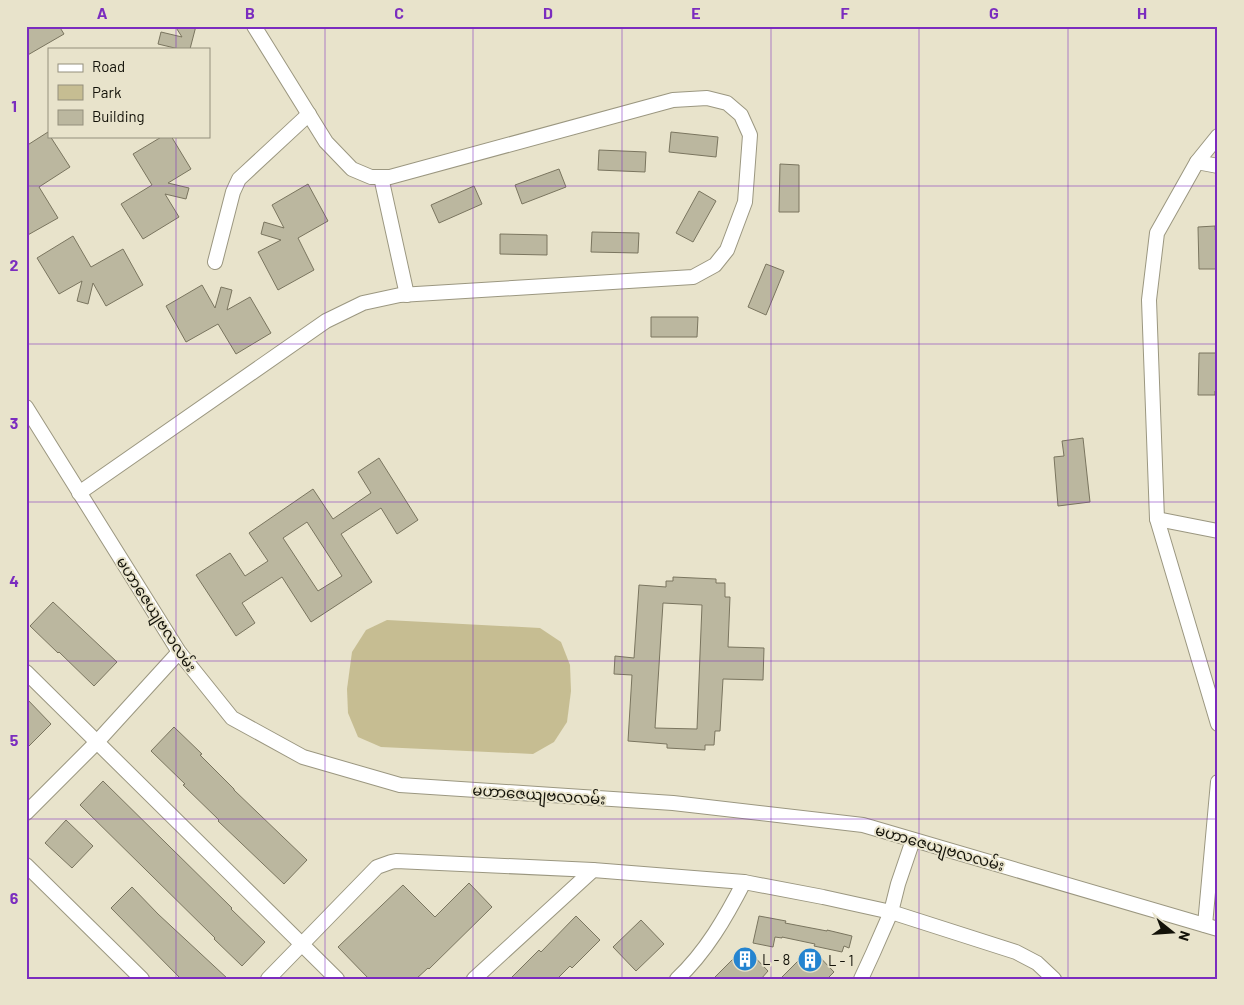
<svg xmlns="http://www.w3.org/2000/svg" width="1244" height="1005" viewBox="0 0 1244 1005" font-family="Barlow,'Noto Sans Myanmar',sans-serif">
<rect width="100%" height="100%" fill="#e8e3cb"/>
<path fill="#c6bd92" d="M387,620L540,628L561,642L570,665L571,691L567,722L554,742L533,754L381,747L358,737L348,713L347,689L352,652L366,630Z"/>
<g fill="#bbb79f" stroke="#7a755f" fill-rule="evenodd">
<path d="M26,26H59L64,34L26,56Z"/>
<path d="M175,26H196L190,49H179L158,44L161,32L182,37Z"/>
<path d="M48,132L49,136H50L70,167L39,187L58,218L26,236V146Z"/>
<path d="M671,132L718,137L716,157L669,152Z"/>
<path d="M163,136H171L191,169L168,183L189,188L186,199L165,194L179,217L143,239L121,204L152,185L133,154Z"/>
<path d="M599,150L646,152L645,172L598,170Z"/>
<path d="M780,164L799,165V212H779Z"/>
<path d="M559,169L566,187L522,204L515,185Z"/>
<path d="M308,184L328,221L298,238L314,270L278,290L258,252L281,240L261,234L264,222L284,228L272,205Z"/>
<path d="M474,186L482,204L439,223L431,205Z"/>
<path d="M699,191L716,201L693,242L676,233Z"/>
<path d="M1215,226V230H1218V269H1199L1198,227Z"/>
<path d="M592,232L639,233L638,253L591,252Z"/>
<path d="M500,234L547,235V255L500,254Z"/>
<path d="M73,236L91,267L123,249L143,285L106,306L93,283L88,304L77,301L82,281L59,294L37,258Z"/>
<path d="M766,264L784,271L766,315L748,307Z"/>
<path d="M202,285L215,308L221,287L232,290L227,310L250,297L271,333L236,354L218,324L186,342L166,306Z"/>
<path d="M651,317H698L697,337H651Z"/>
<path d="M1199,353H1218V391H1215V395H1198Z"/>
<path d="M1083,438L1090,502L1058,506L1054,457L1064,456L1062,441Z"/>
<path d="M379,458L418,520L397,534L381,508L341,534L372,582L311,622L282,577L242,603L255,623L236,636L196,575L230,553L245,576L268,561L249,533L313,489L333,519L371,493L358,472ZM307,522L342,576L318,591L283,538Z"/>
<path d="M673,577L716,579V583H725V597H730L728,647L764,648L763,680L723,679L720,731H715L714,745H705V750L667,748V744L628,741L632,675L614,674L615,656L634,658L639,585L666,587V581H673ZM663,603L702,605L697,729L655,728Z"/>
<path d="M53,602L117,662L94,686L59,652L58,653L30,626Z"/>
<path d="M26,698L51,724L26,749Z"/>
<path d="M174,727L202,754L200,755L234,789V790L307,860L284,884L218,821L219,820L183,785L185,784L151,751Z"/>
<path d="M103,781L232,908L231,909L265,942L242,966L214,939L215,938L80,805Z"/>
<path d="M66,820L93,846L72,868L45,843Z"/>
<path d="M469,883L492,907L429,969L428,968L416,979H369L338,947L403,885L435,917Z"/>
<path d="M132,887L158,914L228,979H181L111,908Z"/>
<path d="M576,916L600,940L572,968L570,966L557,979H510L539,950L541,952Z"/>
<path d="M759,916L786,921L785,923L827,931V930L852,936L849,948L844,946L842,952L814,946L815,944L782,937V938L775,937L773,947L753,943Z"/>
<path d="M641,920L664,944L636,971L613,947Z"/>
<path d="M745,947L768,971L761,979H713Z"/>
<path d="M811,948L834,972L827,979H780Z"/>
</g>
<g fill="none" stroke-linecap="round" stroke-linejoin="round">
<defs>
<g id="minor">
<path d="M1218,136L1197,162L1157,233L1149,300L1157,519L1218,724"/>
<path d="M1197,162L1218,166"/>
<path d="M381,177L407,295"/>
<path d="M215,262L233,192L239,179L309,114"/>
<path d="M26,407L179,652L232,718L303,757L400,785L673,803L863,825L1218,929"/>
<path d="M79,493L326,321L363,303L400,295L693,277L715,265L727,250L745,202L750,135L741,115L727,103L707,98L673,100L390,177H371L352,169L326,142L254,26"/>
<path d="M1157,519L1218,531"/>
<path d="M26,672L337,979"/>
<path d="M26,813L97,742L179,652"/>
<path d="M26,865L142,979"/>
<path d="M1205,925L1218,782"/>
<path d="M268,979L377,867L391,862L396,861L593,870L744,882L823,897L891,912L1016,952L1037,963L1054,979"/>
<path d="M474,979L593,870"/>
<path d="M677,979C706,952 726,917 744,882"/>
<path d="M861,979L873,953L891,912L898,884L913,840"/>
</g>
</defs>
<use href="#minor" stroke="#9b9780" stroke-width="16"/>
<use href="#minor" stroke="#fff" stroke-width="14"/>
</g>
<path fill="none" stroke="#7b2cbf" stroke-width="1" stroke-opacity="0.55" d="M176,26V49M325,26V979M473,26V979M622,26V979M771,26V979M919,26V979M1068,26V979M176,136V979M26,186H1218M26,344H1218M26,502H1218M26,661H1218M26,819H1218"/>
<defs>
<symbol id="building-disc" viewBox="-11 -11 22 22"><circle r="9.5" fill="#2484d0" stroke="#e8e3cb"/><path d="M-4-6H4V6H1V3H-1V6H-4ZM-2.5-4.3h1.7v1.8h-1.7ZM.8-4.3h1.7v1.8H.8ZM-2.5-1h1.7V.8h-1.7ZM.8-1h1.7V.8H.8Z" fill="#fff"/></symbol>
</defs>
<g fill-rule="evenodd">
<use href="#building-disc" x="731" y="945" width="28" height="28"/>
<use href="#building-disc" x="796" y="946" width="28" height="28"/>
</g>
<g text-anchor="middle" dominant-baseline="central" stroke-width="4" stroke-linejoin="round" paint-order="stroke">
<g font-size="15" fill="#131209" stroke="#e8e3cb">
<text transform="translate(157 614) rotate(57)">မဟာဇေယျဗလလမ်း</text>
<text transform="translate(539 794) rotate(4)">မဟာဇေယျဗလလမ်း</text>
<text transform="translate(940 847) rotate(16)">မဟာဇေယျဗလလမ်း</text>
</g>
<g font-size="15" fill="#131209" stroke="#e8e3cb" text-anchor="start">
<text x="762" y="959">L - 8</text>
<text x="828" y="960">L - 1</text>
</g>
</g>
<rect width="1244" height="1005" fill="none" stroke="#e8e3cb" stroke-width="55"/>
<rect x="48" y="48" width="162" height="90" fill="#e8e3cb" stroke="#938f7d"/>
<rect x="58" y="64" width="25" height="8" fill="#ffffff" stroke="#938f7d"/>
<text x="92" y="72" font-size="15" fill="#131209">Road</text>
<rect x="58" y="85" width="25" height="15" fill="#c6bd92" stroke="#938f7d"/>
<text x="92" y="98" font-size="15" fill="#131209">Park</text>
<rect x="58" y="110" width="25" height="15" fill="#bbb79f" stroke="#938f7d"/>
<text x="92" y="122" font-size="15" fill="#131209">Building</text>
<g transform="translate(1172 932) rotate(107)" stroke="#e8e3cb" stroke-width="4" paint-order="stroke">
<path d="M0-4L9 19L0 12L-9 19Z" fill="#131209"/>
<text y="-8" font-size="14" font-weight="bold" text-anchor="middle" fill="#131209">N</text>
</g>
<rect x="28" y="28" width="1188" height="950" fill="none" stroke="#7b2cbf" stroke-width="2"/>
<g font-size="16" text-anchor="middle" font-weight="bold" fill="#7b2cbf">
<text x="102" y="19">A</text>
<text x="250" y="19">B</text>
<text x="399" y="19">C</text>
<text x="548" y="19">D</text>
<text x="696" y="19">E</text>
<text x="845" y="19">F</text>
<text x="994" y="19">G</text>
<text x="1142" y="19">H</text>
<text x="14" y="112">1</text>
<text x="14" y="271">2</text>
<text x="14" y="429">3</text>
<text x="14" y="587">4</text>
<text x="14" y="746">5</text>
<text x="14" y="904">6</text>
</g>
</svg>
